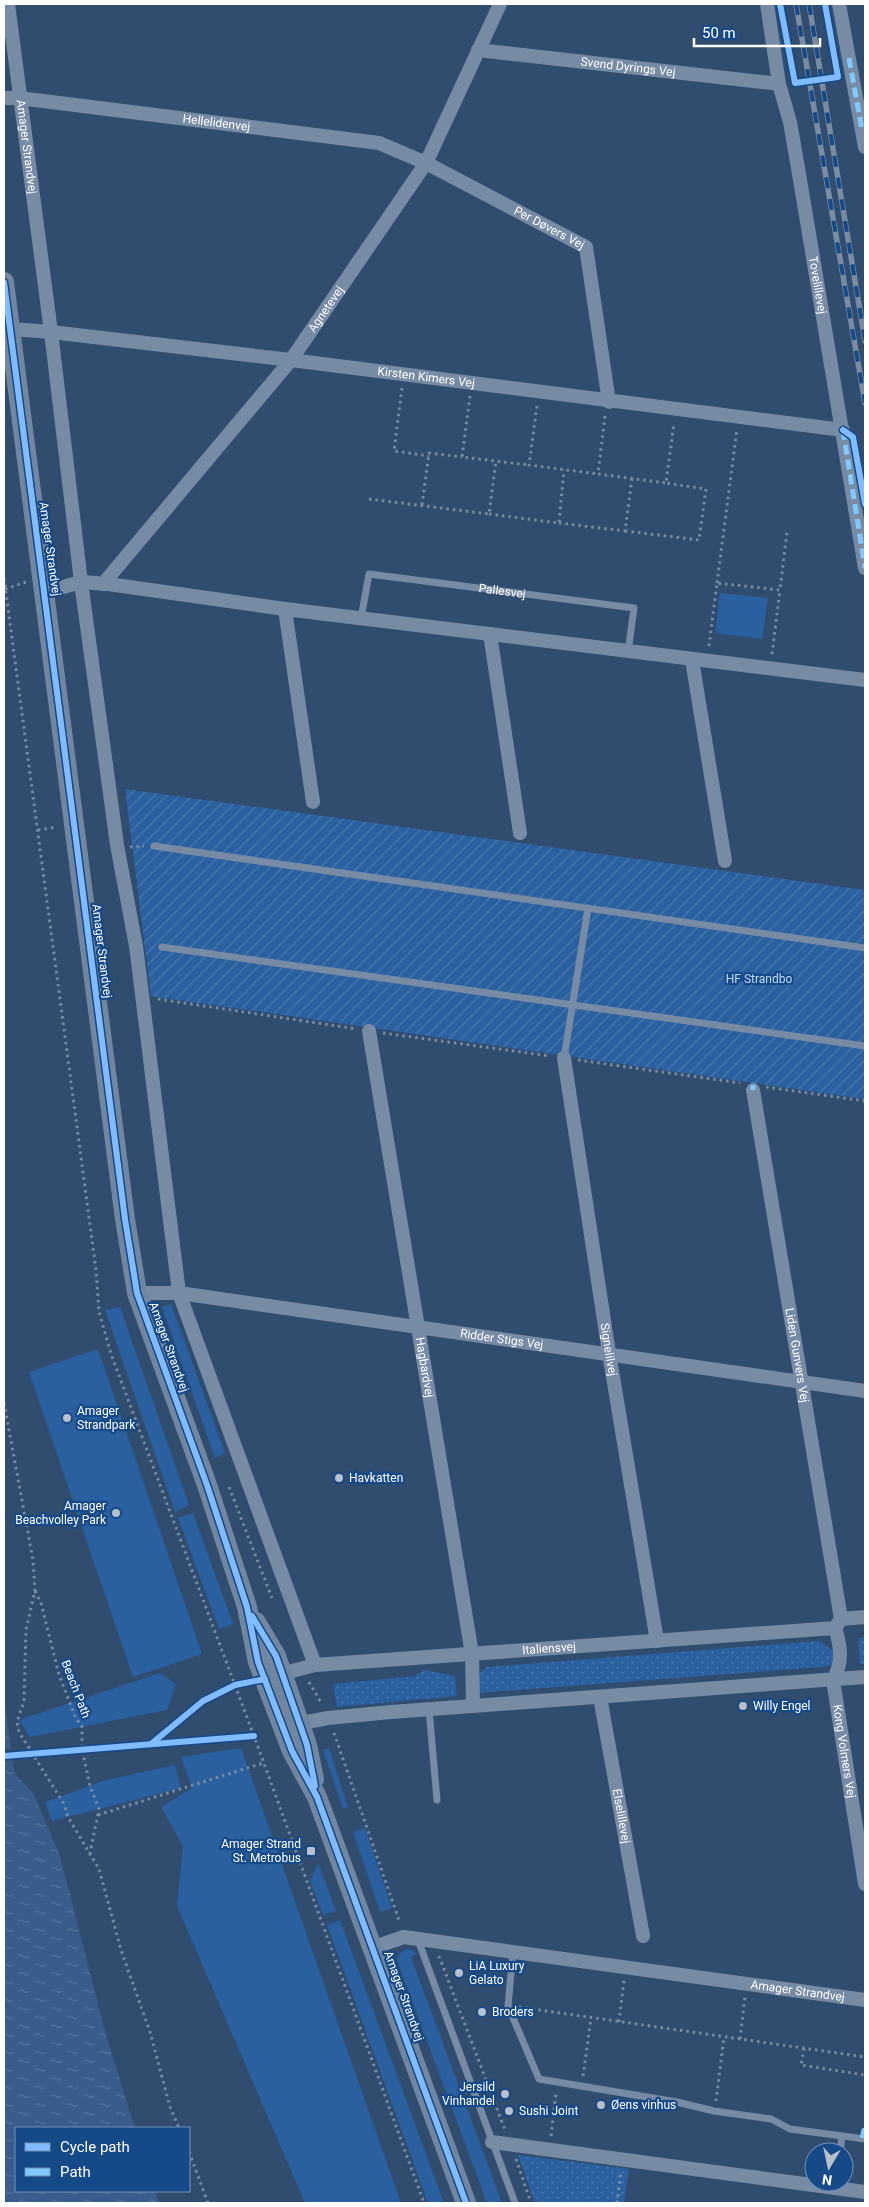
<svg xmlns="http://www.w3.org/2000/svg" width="869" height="2207" viewBox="0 0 869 2207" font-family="Roboto,sans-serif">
<defs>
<pattern id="park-dots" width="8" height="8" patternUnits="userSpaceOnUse" patternTransform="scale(1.25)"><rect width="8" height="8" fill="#2a609f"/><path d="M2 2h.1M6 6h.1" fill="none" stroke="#4a78ad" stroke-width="1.8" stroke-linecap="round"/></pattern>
<pattern id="garden-furrows" width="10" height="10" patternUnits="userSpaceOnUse" patternTransform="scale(1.25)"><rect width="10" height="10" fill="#2a609f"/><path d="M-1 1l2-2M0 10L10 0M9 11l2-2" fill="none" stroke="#4a78ad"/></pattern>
<pattern id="water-ripples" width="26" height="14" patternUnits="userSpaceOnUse" patternTransform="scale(1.25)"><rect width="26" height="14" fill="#385d8b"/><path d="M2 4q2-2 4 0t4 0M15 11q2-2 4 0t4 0" fill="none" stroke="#56759c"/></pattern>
</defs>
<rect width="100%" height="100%" fill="#304c6e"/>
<g fill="#2a609f">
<path d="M720,593L768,598L762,639L715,633Z"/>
<path d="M171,1304L225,1453L215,1458L162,1307Z"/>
<path d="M120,1307L189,1505L175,1512L105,1310Z"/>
<path d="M98,1349L202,1654L133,1677L29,1372Z"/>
<path d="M193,1513L233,1624L219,1629L178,1518Z"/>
<path d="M160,1673L176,1684L167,1710L30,1737L19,1720Z"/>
<path d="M241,1748L401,2203H305L177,1906L183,1846L161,1807L192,1788L181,1757Z"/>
<path d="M329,1748L348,1807L343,1809L323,1750Z"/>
<path d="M175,1765L181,1788L52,1821L45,1802L106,1780Z"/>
<path d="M365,1828L392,1908L380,1912L353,1832Z"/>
<path d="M318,1863L336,1911L323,1915L310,1881Z"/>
<path d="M340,1920L444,2203H428L327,1925Z"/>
<path d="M407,1949L414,1951L416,1954L411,1957L502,2203H487L397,1960L400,1953Z"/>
</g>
<g fill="url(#park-dots)">
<path d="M865,1637V1664H860L858,1638Z"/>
<path d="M819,1641L832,1650L833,1657L831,1665L821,1667L478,1693L477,1675L487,1667Z"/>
<path d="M425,1670L455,1676L457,1696L337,1707L333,1684L415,1676Z"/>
<path d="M518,2155L629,2169L624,2203H535Z"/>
</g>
<path fill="url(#garden-furrows)" d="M125,789L865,890V1099L151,996Z"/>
<path fill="url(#water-ripples)" d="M4,1697L13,1767L17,1776L33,1793L60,1856L106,2035L135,2128H16V2191H155L159,2203H4Z"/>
<path fill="#304c6e" d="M4,1749H14L15,1760L4,1761Z"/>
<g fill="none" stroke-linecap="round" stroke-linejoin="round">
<g stroke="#778ba4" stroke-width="3" stroke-dasharray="2.5 4" stroke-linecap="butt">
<path d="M402,388L394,451L429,456"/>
<path d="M470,396L462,457L529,465"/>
<path d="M537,406L529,465L598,474"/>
<path d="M605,416L598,474L666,483"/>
<path d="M369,499L489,514L496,461"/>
<path d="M422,505L429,453L462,457"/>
<path d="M489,514L559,523L564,470"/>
<path d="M559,523L625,531L632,478"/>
<path d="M625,531L699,540L706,489L666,483L674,423"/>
<path d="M4,578L96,1270L99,1312L111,1354L254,1736L424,2203"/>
<path d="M717,583L737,429"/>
<path d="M5,589L26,582"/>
<path d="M709,646L717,583L780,590L787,532"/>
<path d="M772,654L780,590"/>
<path d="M38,830L57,827"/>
<path d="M130,847L144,846"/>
<path d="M158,999L357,1029"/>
<path d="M383,1033L550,1056"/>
<path d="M578,1060L740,1083"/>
<path d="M766,1087L865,1101"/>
<path d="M4,1403L33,1560L35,1591L26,1630L24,1701L17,1722L19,1732L64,1804L68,1817L99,1869L121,1950L150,2032L170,2107L179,2128"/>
<path d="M229,1487L272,1598"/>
<path d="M35,1591L41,1603L59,1675L75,1716L82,1727V1749L90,1786L99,1809L90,1853"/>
<path d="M309,1682L322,1704"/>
<path d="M334,1733L400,1923"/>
<path d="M152,1743C181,1719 209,1691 247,1683"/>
<path d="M4,1756L254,1736"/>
<path d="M98,1815L263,1763"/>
<path d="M439,1956L505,2130"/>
<path d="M519,2007L865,2057"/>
<path d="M619,2022L624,1980"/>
<path d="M740,2039L745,1997"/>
<path d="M804,2048L801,2065L865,2075"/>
<path d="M583,2076L591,2018"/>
<path d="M716,2101L724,2037"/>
<path d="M551,2136L556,2093"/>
<path d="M189,2152L208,2203"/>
<path d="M516,2159L531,2203"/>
<path d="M617,2203L621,2172"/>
</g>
<g stroke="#778ba4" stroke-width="7">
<path id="s1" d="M361,618L369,574L634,608L628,652"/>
<path d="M154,846L865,948"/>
<path d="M162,947L865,1046"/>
<path d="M564,1058L588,908"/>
<path d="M429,1709L437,1800"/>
<path d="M418,1940L515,2203"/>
<path d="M513,1952L508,2006L539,2079L677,2102L714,2111L771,2119L790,2129L865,2139"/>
<path d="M840,2152L842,2136"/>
</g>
<g stroke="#778ba4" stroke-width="14">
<path id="s2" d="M8,4L51,332L81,582L117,845L136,946L179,1293L315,1665"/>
<path id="s3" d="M767,4L779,84L790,122L798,168L865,568"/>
<path d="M839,4L865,147"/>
<path id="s4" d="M478,50L779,84"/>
<path id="s5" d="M4,98H19L379,143L426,163L586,247L609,402"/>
<path id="s6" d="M10,329L51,332L291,360L843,430"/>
<path id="s7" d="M103,584L291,360L426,163L500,4"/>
<path d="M45,592L81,582L108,584L285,609L865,680"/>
<path d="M285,609L313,802"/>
<path d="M490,634L520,833"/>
<path d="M692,660L725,861"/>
<path id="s8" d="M369,1031L472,1654L473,1705"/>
<path id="s9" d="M564,1058L609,1353L657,1641"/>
<path id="s10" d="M753,1090L841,1619"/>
<path id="s11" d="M137,1293H179L865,1391"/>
<path id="s12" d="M835,1628C841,1646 843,1663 833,1680L865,1884"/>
<path id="s13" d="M273,1676L315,1665L835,1628L841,1619L865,1617"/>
<path id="s14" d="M600,1697L643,1936"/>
<path d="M291,1725L328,1718L391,1712L865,1677"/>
<path id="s15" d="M374,1947L404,1937L865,2000"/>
<path d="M492,2142L865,2192"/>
</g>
<g stroke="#72879f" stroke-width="20">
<path d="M4,282L125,1219L137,1293L207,1485L247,1607L258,1662L292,1751L317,1797L466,2203"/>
<path d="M256,1622L276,1656L307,1745L314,1779"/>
</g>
<defs>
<g id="rail">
<path d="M796,4L865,403"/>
<path d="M809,4L865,341"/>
</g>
</defs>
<use href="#rail" stroke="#788ca3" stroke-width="5.5"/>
<use href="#rail" stroke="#164988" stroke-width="4" stroke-dasharray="11" stroke-linecap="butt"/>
<g stroke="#80caff" stroke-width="5" stroke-dasharray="10 5" stroke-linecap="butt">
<path d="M849,58L862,130"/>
<path d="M843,430L865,568"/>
<path d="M753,1085V1090"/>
<path d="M862,2138L865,2127"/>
</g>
<defs>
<g id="cycleway">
<path d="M780,4L795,83L838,77L825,4"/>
<path d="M4,282L125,1219L137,1293L207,1485L247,1607L258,1662L292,1751L317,1797L466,2203"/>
<path d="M843,430L853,437L865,504"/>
<path d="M252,1616L276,1656L307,1745L315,1786"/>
<path d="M151,1744L203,1701L235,1685L265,1679"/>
<path d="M4,1756L254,1736"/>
</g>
</defs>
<use href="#cycleway" stroke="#164988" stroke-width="9"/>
<use href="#cycleway" stroke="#80bcff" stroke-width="6"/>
</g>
<g fill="#b7c0cc" stroke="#164988" stroke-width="2">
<circle cx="67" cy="1418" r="5"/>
<circle cx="339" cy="1478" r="5"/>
<circle cx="116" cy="1513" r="5"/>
<circle cx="743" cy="1706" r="5"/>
<rect x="306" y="1846" width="10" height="10" rx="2.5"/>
<circle cx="459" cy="1973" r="5"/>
<circle cx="482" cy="2012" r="5"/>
<circle cx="505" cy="2094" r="5"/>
<circle cx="601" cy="2105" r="5"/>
<circle cx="509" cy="2111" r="5"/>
</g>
<g text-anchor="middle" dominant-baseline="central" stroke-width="4.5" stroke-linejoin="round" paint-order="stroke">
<g font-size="12" fill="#fff" stroke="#164988">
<text stroke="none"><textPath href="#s4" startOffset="151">Svend Dyrings Vej</textPath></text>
<text stroke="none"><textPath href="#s5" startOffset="214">Hellelidenvej</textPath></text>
<text stroke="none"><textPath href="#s2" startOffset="144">Amager Strandvej</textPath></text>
<text stroke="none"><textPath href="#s5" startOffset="568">Per Døvers Vej</textPath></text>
<text stroke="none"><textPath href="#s3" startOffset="286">Tovelillevej</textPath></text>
<text stroke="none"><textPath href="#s7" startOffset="354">Agnetevej</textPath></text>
<text stroke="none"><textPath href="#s6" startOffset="419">Kirsten Kimers Vej</textPath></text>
<text transform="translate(50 549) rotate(82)">Amager Strandvej</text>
<text stroke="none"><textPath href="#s1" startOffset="179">Pallesvej</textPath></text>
<text transform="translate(102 951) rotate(83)">Amager Strandvej</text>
<text stroke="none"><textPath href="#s11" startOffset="368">Ridder Stigs Vej</textPath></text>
<text transform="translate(169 1347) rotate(70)">Amager Strandvej</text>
<text stroke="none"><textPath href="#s9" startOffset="295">Signelilvej</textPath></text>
<text stroke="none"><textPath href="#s10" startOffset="269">Liden Gunvers Vej</textPath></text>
<text stroke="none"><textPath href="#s8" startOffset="341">Hagbardvej</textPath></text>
<text stroke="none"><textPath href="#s13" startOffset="278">Italiensvej</textPath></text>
<text transform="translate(76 1689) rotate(69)">Beach Path</text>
<text stroke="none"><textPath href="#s12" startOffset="126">Kong Volmers Vej</textPath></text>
<text stroke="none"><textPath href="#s14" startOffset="121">Elselillevej</textPath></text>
<text stroke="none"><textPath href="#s15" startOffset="429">Amager Strandvej</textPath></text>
<text transform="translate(404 1996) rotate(70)">Amager Strandvej</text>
</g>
<g font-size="12" fill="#c3ddfa" stroke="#164988">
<text x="759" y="979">HF Strandbo</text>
</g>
<g font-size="12" fill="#fff" stroke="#164988" text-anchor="start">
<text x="77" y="1411">Amager<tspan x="77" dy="14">Strandpark</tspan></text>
<text x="349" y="1478">Havkatten</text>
<text x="106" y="1506" text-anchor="end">Amager<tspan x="106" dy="14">Beachvolley Park</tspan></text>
<text x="753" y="1706">Willy Engel</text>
<text x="301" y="1844" text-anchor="end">Amager Strand<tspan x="301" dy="14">St. Metrobus</tspan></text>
<text x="469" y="1966">LiA Luxury<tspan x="469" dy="14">Gelato</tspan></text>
<text x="492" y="2012">Broders</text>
<text x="495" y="2087" text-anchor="end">Jersild<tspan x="495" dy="14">Vinhandel</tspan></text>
<text x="611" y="2105">Øens vinhus</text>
<text x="519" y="2111">Sushi Joint</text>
</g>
</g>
<rect width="869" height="2207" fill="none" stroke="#ffffff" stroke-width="10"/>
<rect x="15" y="2127" width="175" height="65" fill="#164988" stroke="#7392b8"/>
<rect x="25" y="2143" width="25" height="8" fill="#80bcff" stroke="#7392b8"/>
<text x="60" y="2152" font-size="15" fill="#ffffff">Cycle path</text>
<rect x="25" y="2168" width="25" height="8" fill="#80caff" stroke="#7392b8"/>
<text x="60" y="2177" font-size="15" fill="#ffffff">Path</text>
<g transform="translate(829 2167) rotate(189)"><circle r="24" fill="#164988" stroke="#7392b8"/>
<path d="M0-4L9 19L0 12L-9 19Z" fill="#b7c0cc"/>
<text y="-8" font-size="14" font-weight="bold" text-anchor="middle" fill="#ffffff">N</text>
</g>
<path d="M694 38v8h126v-8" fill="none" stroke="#ffffff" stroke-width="2.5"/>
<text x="702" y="38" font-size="15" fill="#ffffff" stroke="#164988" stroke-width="4" paint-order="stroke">50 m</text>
</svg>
